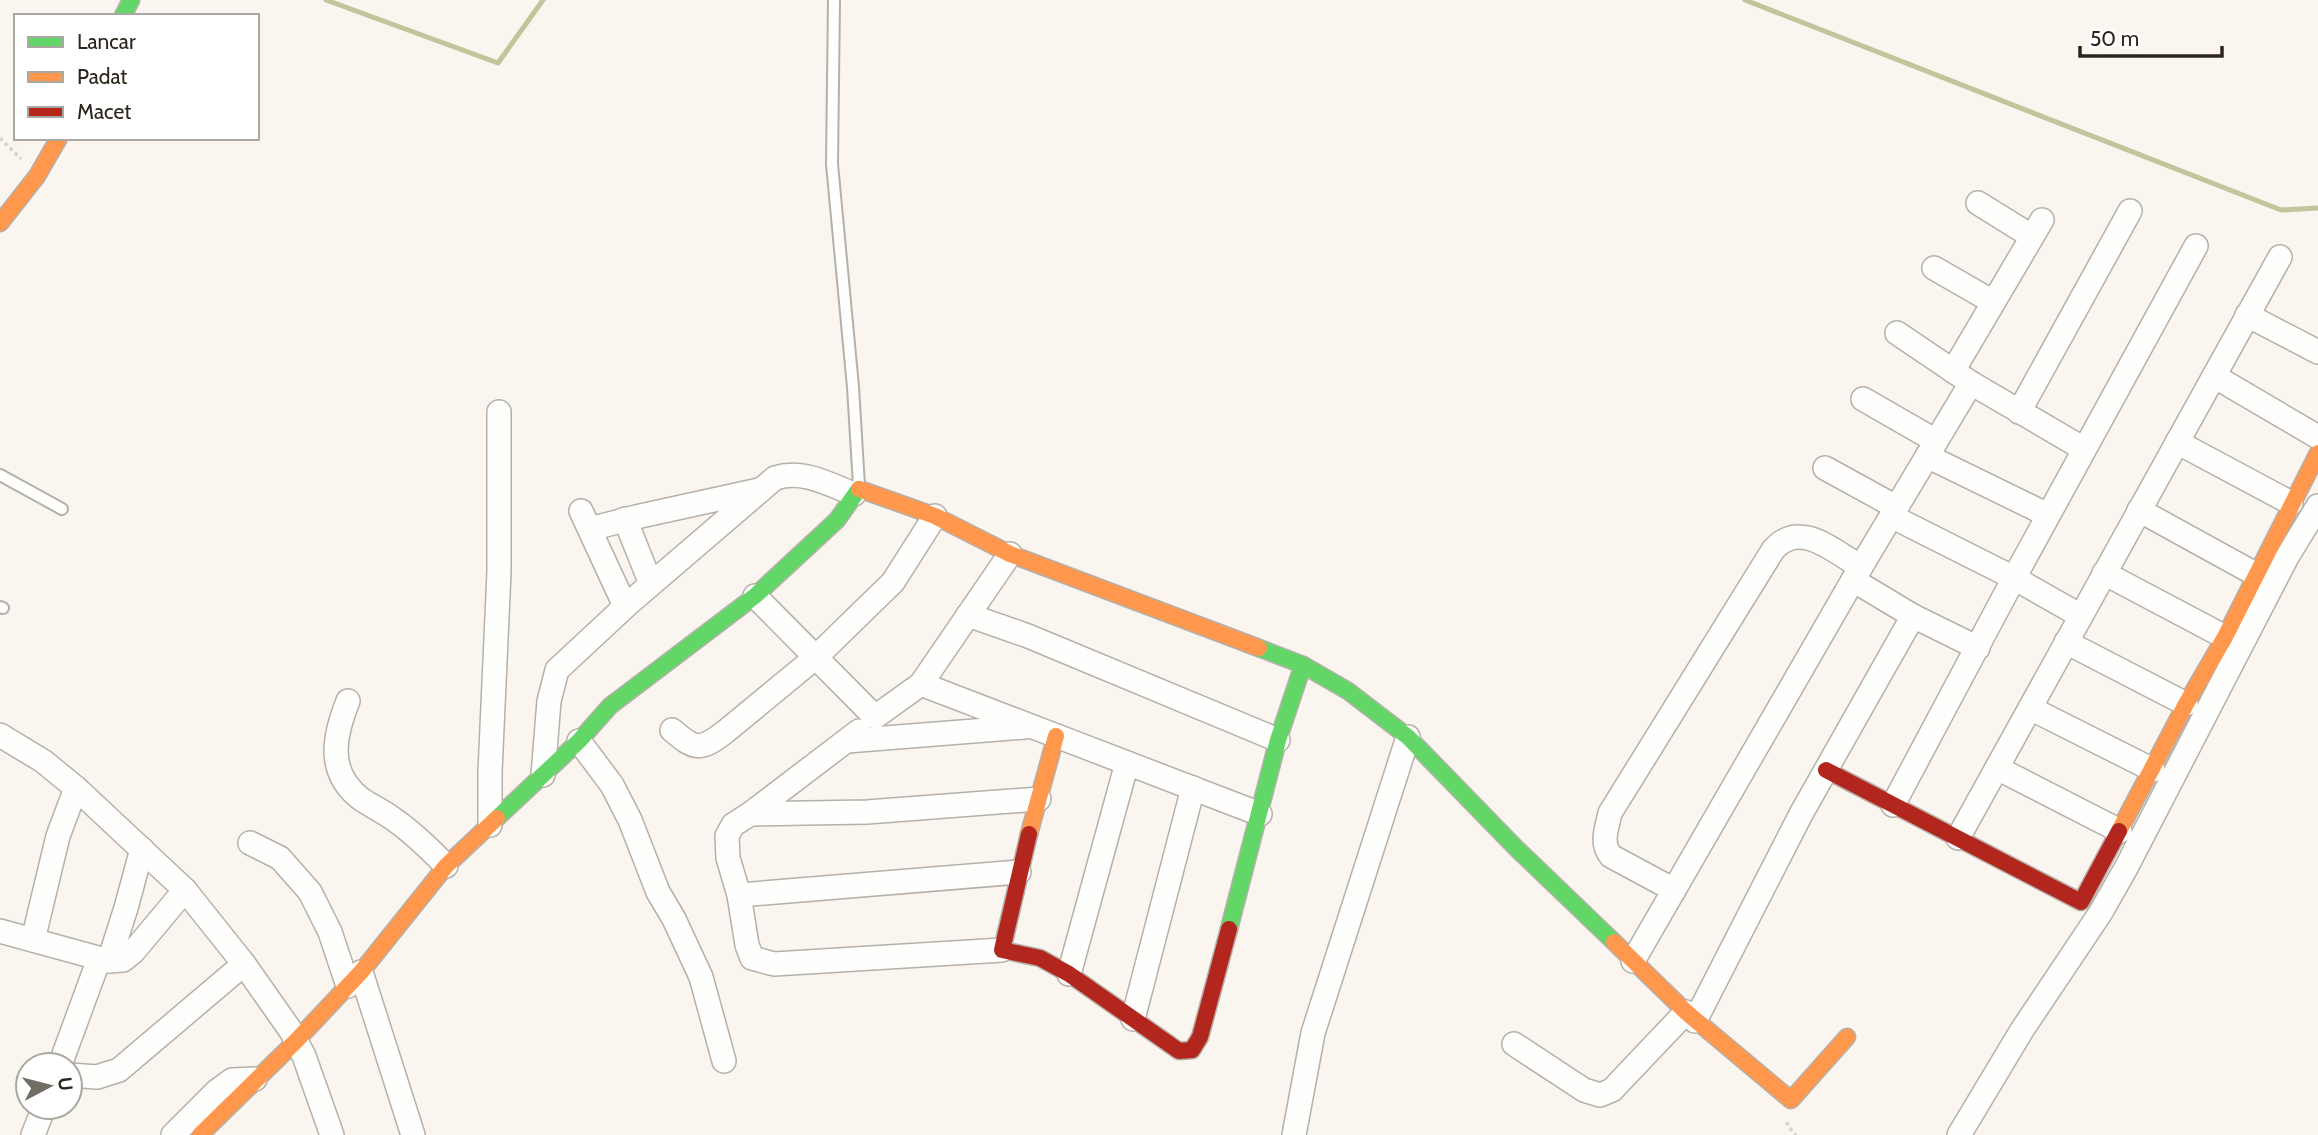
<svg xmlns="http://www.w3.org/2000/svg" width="2318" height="1135" viewBox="0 0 2318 1135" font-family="Cabin,sans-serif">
<rect width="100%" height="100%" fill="#faf5ef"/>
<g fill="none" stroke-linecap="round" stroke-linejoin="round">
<g stroke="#c1c59b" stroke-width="5">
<path d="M326,0L498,63L543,0"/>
<path d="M1745,0L2281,210L2318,208"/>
</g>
<defs>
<g id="lane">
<path d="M834,0L832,164L853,387L859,486"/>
<path d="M0,475L62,509"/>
<path d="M0,607L3,608"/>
</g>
<g id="street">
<path d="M1978,203L2031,236"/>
<path d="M1934,268L1993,302"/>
<path d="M2247,315L2318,352"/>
<path d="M1897,333L1971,383L2084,449"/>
<path d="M1953,371L2042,220"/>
<path d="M2214,376L2318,437"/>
<path d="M1863,399L1936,441"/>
<path d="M2019,412L2130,211"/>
<path d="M2177,442L2291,503"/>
<path d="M1927,456L2048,515"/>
<path d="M1825,468L1896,507"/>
<path d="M2139,510L2257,575"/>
<path d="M581,511L625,606"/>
<path d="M1891,516L2014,578L2081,616"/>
<path d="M625,519L651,584"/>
<path d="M590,529L636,517L759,490"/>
<path d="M2104,573L2225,637"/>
<path d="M1853,580L1913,616L1978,648"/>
<path d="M755,596L875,717L921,684L1010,554"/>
<path d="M968,615L1028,636L1278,740"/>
<path d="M2066,642L2186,704"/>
<path d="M921,684L1260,814"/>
<path d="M348,701C334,736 326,772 361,799C370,805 380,810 389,816C410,830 429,848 446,866"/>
<path d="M2030,708L2153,770"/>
<path d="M672,730C695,750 700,751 725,732L816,657L893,582L935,516"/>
<path d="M0,735L43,761L76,788L185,890L244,964L291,1031L304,1056L332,1135"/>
<path d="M579,741L612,785L630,820L658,892L674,919L701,977L724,1061"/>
<path d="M847,741L1025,727"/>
<path d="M1997,768L2120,831"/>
<path d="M543,775L549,701L557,670L628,604L775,478C803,469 828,484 854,494"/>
<path d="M1893,805L2014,578L2196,246"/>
<path d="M750,814L859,731"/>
<path d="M490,825V772L499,572V412"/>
<path d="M1958,838L2280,257"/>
<path d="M250,843L280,858L310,892L330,932L348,986"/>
<path d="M1674,890L1611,856C1600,843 1607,828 1610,813L1773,550C1800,519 1833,551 1861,567"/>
<path d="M739,895L1019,872"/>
<path d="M0,931L109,961L123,960L133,952L185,890"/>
<path d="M33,940L58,836L76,788"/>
<path d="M1002,950L774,964L752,958L747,945L739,895L728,858L727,836L733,825L750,814L867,812L1039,799"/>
<path d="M109,961L126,908L142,849"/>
<path d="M1633,961L1853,580L1971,383"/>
<path d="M361,972L413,1135"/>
<path d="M1069,974L1127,763"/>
<path d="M1133,1019L1193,788"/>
<path d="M1695,1021L1801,814L1913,616"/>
<path d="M1514,1044L1584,1090L1600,1095L1612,1090L1686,1012"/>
<path d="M60,1065L99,959"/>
<path d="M70,1075L97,1077L119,1070L244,964"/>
<path d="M33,1135L44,1107"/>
<path d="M173,1135L217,1091L232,1080L255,1079"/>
<path d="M1294,1135L1313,1033L1408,737"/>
<path d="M1959,1135L2022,1030L2101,912L2126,868L2287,557L2318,506"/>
</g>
<g id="fast">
<path d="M123,16L131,0"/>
<path d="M1303,665L1348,691L1408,737L1515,847L1614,942"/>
<path d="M497,818L579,741L610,706L755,596L837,520L859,489"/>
<path d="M1229,929L1278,740L1303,665L1259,648"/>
</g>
<g id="slow">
<path d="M0,223L37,176L59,138"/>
<path d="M859,489L935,516L1010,554L1259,648"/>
<path d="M2119,831L2186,704L2225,637L2318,453"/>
<path d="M1029,834L1056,736"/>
<path d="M1614,942L1686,1012L1791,1100L1847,1037"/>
<path d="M200,1135L296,1041L361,972L446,866L497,818"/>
</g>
<g id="jam">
<path d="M1826,770L2081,902L2119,831"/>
<path d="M1029,834L1002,950L1040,958L1069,974L1179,1051L1192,1050L1200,1037L1229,929"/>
</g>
</defs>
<use href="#lane" stroke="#b5b0a9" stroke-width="14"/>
<use href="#street" stroke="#b5b0a9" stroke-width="26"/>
<use href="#fast" stroke="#b5b0a9" stroke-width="19"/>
<use href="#slow" stroke="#b5b0a9" stroke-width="19"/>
<use href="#jam" stroke="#b5b0a9" stroke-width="19"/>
<g stroke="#d5d3d1" stroke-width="3.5" stroke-dasharray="3.5 3.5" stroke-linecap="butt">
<path d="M0,138L21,159"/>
<path d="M1787,1122L1788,1126L1796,1135"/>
</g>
<use href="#lane" stroke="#fefefd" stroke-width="10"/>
<use href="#street" stroke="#fefefd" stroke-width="23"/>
<use href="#fast" stroke="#63d668" stroke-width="16"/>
<use href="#slow" stroke="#ff974d" stroke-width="16"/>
<use href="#jam" stroke="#b3261e" stroke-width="16"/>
</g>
<rect x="14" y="14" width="245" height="126" fill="#ffffff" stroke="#aaa8a3" stroke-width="2"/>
<rect x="28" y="37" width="35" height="10" fill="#63d668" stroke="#aaa8a3" stroke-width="2"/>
<text x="77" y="49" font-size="21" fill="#2b251a">Lancar</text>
<rect x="28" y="72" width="35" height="10" fill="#ff974d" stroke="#aaa8a3" stroke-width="2"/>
<text x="77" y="84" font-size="21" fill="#2b251a">Padat</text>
<rect x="28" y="107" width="35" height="10" fill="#b3261e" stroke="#aaa8a3" stroke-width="2"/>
<text x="77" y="119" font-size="21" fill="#2b251a">Macet</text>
<g transform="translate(49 1086) rotate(83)"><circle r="33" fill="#ffffff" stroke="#aaa8a3" stroke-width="2"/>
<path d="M0-5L12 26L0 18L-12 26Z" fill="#736e65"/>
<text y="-10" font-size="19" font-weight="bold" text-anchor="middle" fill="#2b251a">U</text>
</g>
<path d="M2080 46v10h142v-10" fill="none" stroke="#2b251a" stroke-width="3.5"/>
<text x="2090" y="46" font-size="21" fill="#2b251a" stroke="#ffffff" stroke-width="5" paint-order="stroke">50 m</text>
</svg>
